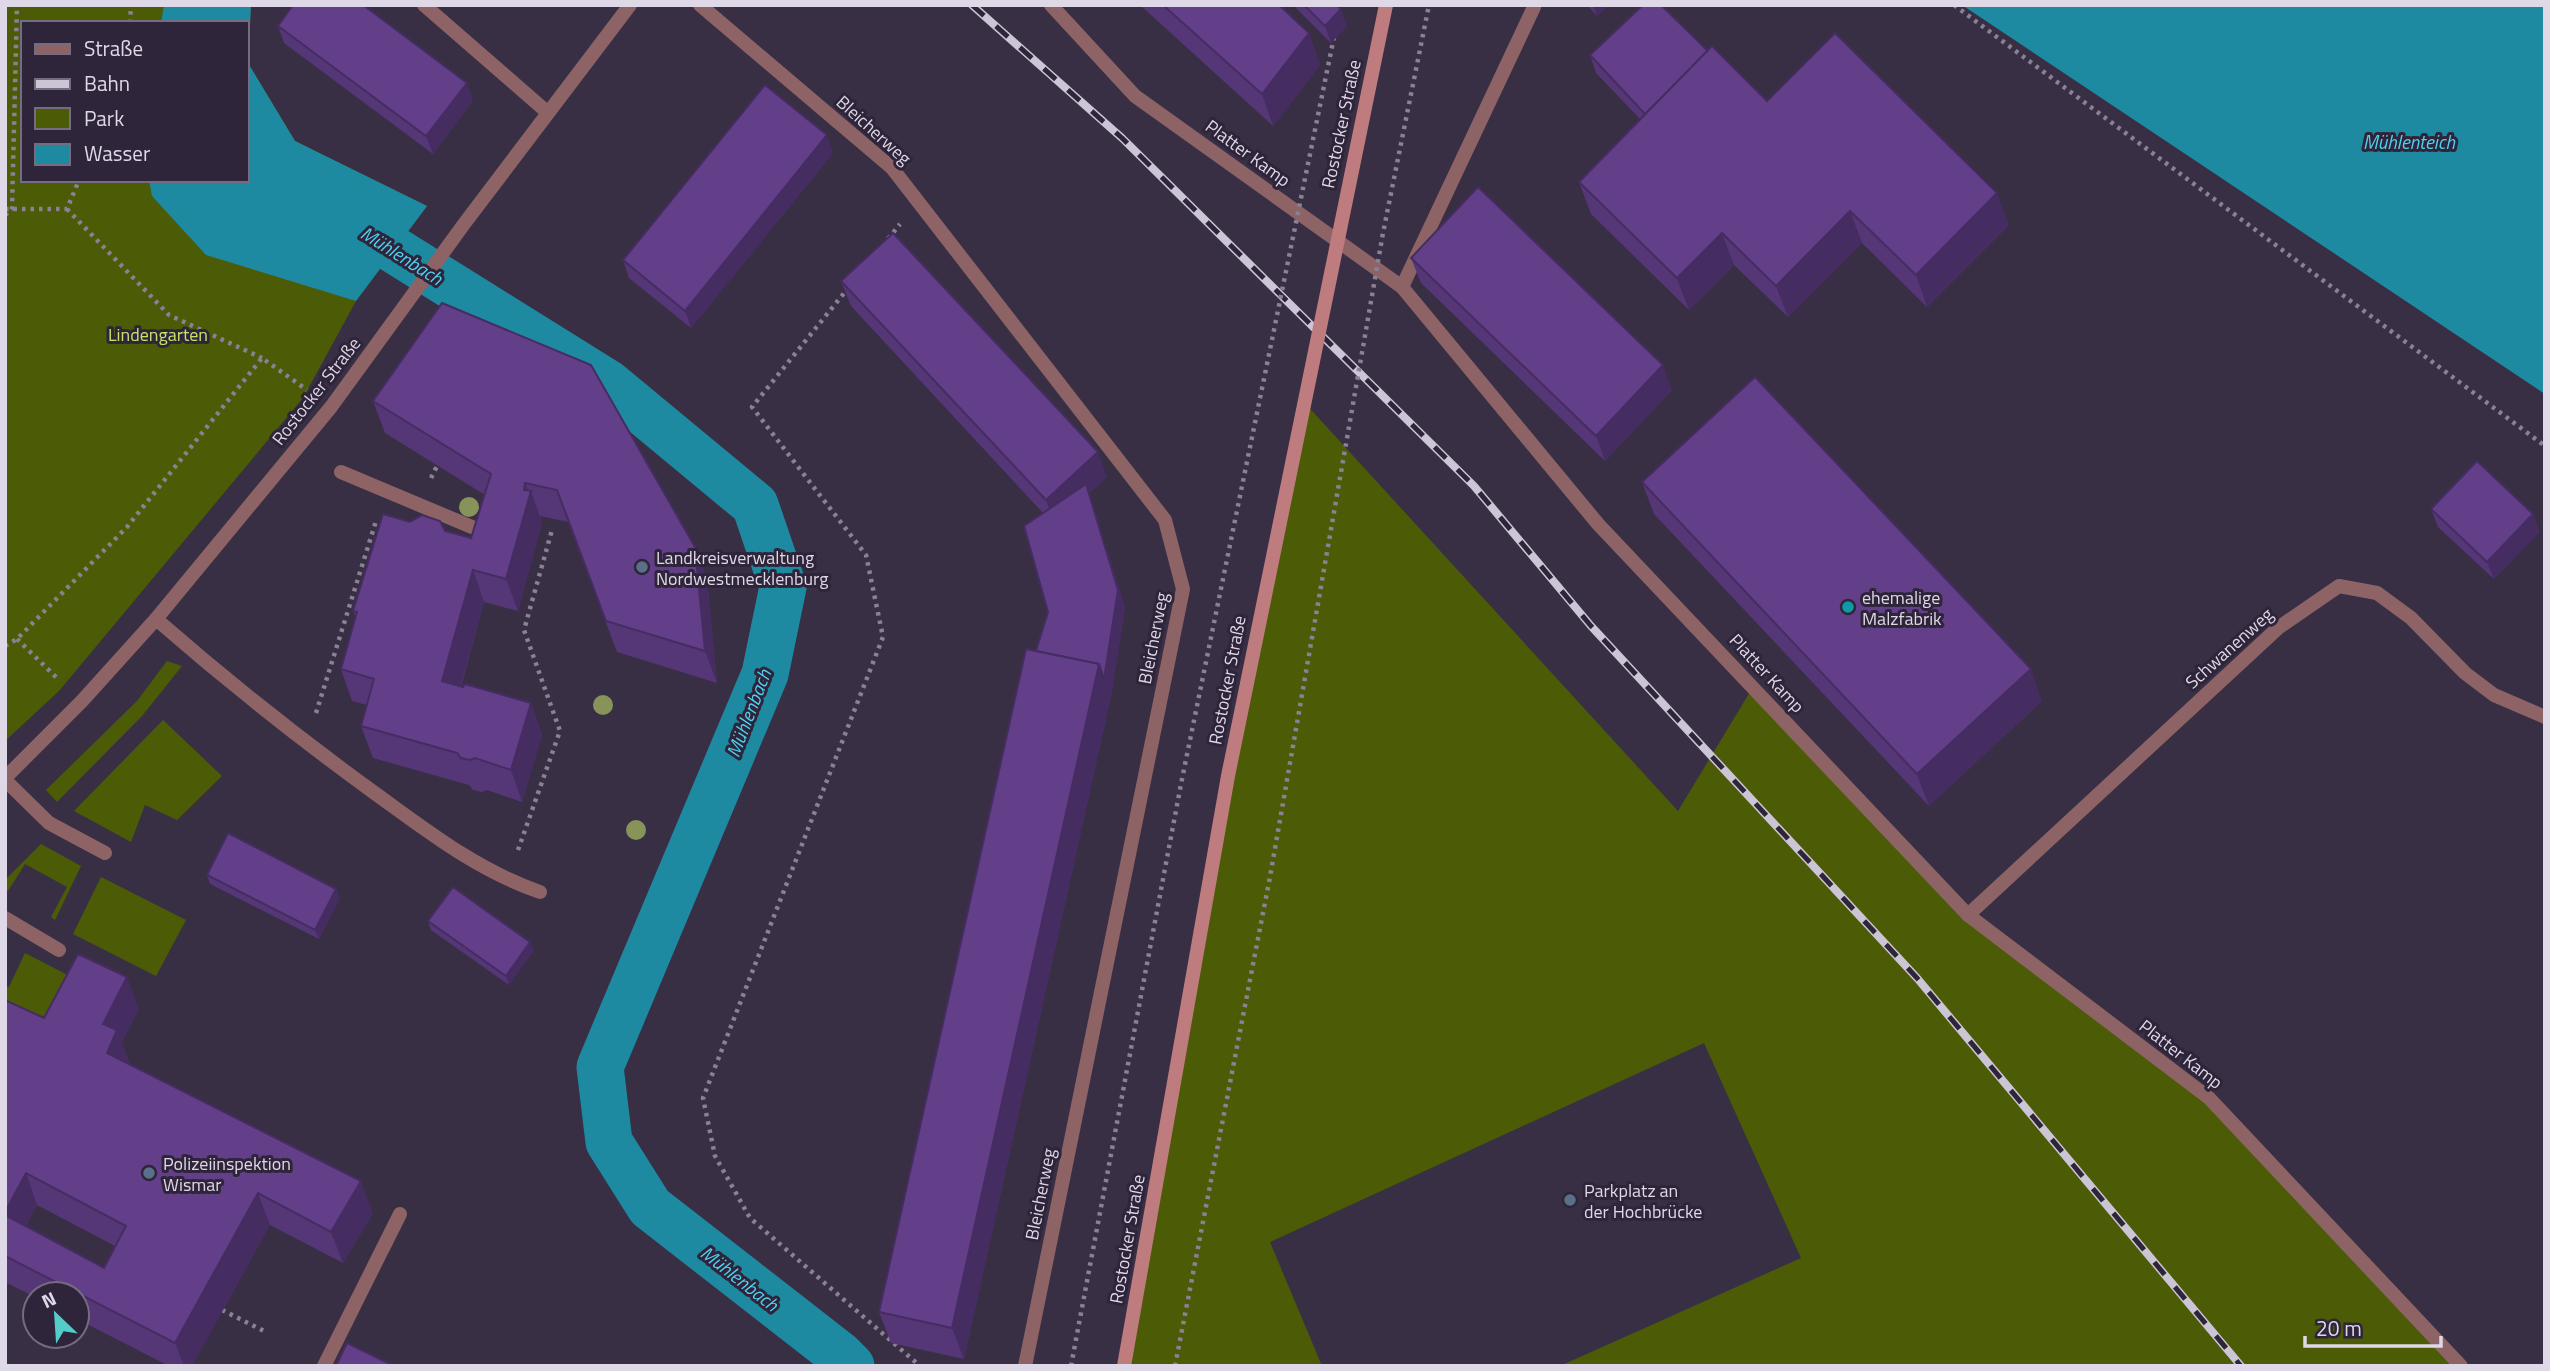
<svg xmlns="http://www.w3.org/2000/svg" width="2550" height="1371" viewBox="0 0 2550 1371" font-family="'Titillium Web',sans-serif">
<rect width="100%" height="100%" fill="#392f45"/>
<g fill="#4c5c06" fill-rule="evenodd">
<path d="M5,5H251L248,63L295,141L427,206L356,301L303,398L59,691L5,741ZM23,23H247V180H23Z"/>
<path d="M1303,401L1678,811L1753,687L1968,915L2209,1098L2461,1366H1560L1801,1258L1704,1043L1270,1242L1322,1366H1124Z"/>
<path d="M167,661L182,666L142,716L57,802L46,790L137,701Z"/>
<path d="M163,720L222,776L177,820L145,805L131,842L74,811Z"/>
<path d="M41,844L81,866L55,920L51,917L67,887L25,864L8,891L5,890V880Z"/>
<path d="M101,877L186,920L156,976L73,934Z"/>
<path d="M25,953L89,986L56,1050L5,1026V987H9Z"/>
</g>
<g fill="#1e8aa2">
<path d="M164,5H251L248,63L295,141L427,206L356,301L206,255L152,196L149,180H247V23H161Z"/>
<path d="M1962,5H2545V394Z"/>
</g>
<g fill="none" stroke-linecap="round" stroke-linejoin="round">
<path stroke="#1e8aa2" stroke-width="47" d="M247,158L609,384L755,505L783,587L765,674L600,1067L609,1142L650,1207L840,1355L851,1366"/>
<g stroke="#8a8194" stroke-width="4.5" stroke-dasharray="3.5 5" stroke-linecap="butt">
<path d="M1954,5L2545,446"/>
<path d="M130,23L131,5"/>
<path d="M5,209H67L79,180"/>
<path d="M67,209L169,315L262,358"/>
<path d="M5,215L12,209L17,5"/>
<path d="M888,239L900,224"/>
<path d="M849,287L752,407L866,555L883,637L703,1098L715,1156L750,1218L920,1366"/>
<path d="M431,478L437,466"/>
<path d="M17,639L59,680"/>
<path d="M5,646L17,639L127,527L262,358L307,390"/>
<path d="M316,713L376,521"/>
<path d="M518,850L560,731L524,630L552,530"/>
<path d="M222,1310L266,1332"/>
</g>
<g stroke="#8d6365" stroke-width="14">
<path d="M424,5L547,112"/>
<path d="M1402,287L1534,7"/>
<path d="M156,619C227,681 300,739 376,794C430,833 477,870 540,892"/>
<path d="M5,780L49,823L105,853"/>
<path d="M1968,915L2209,1098L2461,1366"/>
<path d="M5,918L59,950"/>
<path d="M324,1366L400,1214"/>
</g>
<g stroke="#8d6365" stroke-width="14">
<path d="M700,5L892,168L1165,520L1183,589L1025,1366"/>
<path d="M1051,5L1135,96L1402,287L1598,524L1968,915L2278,628L2339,586L2377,593L2411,618L2465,673L2494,695L2545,717"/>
<path d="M341,472L491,535"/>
<path d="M5,778L82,701L156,619L331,407L464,224L630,5"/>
</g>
<defs>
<path id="rail" d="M972,5L1122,138L1474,486L1591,626L1917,978L2241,1366"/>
</defs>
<use href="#rail" stroke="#ccc5d5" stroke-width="8"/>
<use href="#rail" stroke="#2f253a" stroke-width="5" stroke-dasharray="16" stroke-linecap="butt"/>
<g stroke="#8a8194" stroke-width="4.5" stroke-dasharray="3.5 5" stroke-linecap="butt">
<path d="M1071,1366L1181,784L1334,37"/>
<path d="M1175,1366L1270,877L1383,233L1429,5"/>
</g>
<path stroke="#be7c7f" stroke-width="14" d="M1124,1366L1228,776L1386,5"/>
</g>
<g fill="#879359">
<circle cx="469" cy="507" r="10"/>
<circle cx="603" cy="705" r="10"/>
<circle cx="636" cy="830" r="10"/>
</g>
<g fill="#553677" fill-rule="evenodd">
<path d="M1140,5H1279L1309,33L1320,65L1273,126Z"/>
<path d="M1293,5H1337L1347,26L1331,43Z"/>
<path d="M1587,5H1608L1597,16Z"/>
<path d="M278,26L473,100L433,154L284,43Z"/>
<path d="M1708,51L1767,101L2009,225L1927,307L1862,243L1788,317L1734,265L1689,310L1591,214L1579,182L1640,119L1596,73L1590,55Z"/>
<path d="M833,153L691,328L629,278L623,260Z"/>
<path d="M1411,258L1672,390L1605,461L1421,283Z"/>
<path d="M841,281L1107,477L1089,493L1125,607L1111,696L964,1359L891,1343L879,1312L1036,651L1048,612L1043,513L851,306Z"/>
<path d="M373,401L695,547L707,579L717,683L617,652L568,522L540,516L542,523L518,611L484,602L461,687L531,703L542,735L522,802L487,790L482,792L473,790L469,785L373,758L361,726L367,705L352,701L341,669L355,616L353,611L445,531L471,538L485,495L385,433Z"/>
<path d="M1642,482L2042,701L1929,806L1654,514Z"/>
<path d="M2431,509L2533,514L2539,532L2494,579L2438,527Z"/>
<path d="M207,875L340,898L319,939L210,884Z"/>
<path d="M428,921L534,950L509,985L431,930Z"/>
<path d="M5,1000L44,1018L139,1009L122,1042L129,1062L128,1064L373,1213L343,1263L270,1225L192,1366H169L77,1319V1294H35V1297L5,1282ZM37,1205L115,1246L104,1268L26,1226Z"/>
</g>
<g fill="#452c61">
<path d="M1593,5H1608L1597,16Z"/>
<path d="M1341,9L1347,26L1331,43L1325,26Z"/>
<path d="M1309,33L1320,65L1273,126L1262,94Z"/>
<path d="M467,83L473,100L433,154L426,136Z"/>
<path d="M827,135L833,153L691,328L685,311Z"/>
<path d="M1997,193L2009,225L1927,307L1916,275Z"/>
<path d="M1850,211L1862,243L1788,317L1776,286Z"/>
<path d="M1722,233L1734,265L1689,310L1677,278Z"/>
<path d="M1663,365L1672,390L1605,461L1596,436Z"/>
<path d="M1098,452L1107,477L1089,493L1125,607L1111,696L964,1359L952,1328L1099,664L1055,525L1046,500Z"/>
<path d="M525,483L530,495L531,491L542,523L518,611L506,579Z"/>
<path d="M2533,514L2539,532L2494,579L2487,562Z"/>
<path d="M695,547L707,579L717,683L705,651Z"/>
<path d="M473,570L484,602L453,713L442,681Z"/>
<path d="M2031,669L2042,701L1929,806L1917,774Z"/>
<path d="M531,703L542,735L522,802L511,770Z"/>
<path d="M336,889L340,898L319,939L315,930Z"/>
<path d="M530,942L534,950L509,985L506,976Z"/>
<path d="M127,977L139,1009L122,1042L129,1062L118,1085L107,1053L103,1024Z"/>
<path d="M26,1173L37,1205L15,1246L5,1219V1212Z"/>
<path d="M361,1181L373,1213L343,1263L331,1232Z"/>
<path d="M258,1193L270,1225L192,1366H184L175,1343Z"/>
</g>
<g fill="#633f8a" stroke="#452c61" stroke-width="2">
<path d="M293,5H363L467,83L426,136L278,26Z"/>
<path d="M1163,5H1279L1309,33L1262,94Z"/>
<path d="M1304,5H1337L1341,9L1325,26Z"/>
<path d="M1643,5H1661L1708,51L1645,114L1590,55Z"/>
<path d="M1835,33L1997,193L1916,275L1850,211L1776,286L1722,233L1677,278L1579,182L1712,46L1767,101Z"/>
<path d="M765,85L827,135L685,311L623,260Z"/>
<path d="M1478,187L1663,365L1596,436L1411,258Z"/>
<path d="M893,233L1098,452L1046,500L841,281Z"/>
<path d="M442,303L591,365L695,547L705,651L606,621L557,490L525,483L524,490L531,491L506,579L473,570L442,681L463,687L465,684L531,703L511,770L475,758L470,760L461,758L457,753L361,726L374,679L341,669L357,612L353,611L383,514L410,522L422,515L440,521L445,531L471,538L491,474L373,401Z"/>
<path d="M1755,377L2031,669L1917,774L1642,482Z"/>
<path d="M2477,461L2533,514L2487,562L2431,509Z"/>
<path d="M1086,484L1118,590L1104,679L1099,664L1036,651L1048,612L1024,526Z"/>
<path d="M1026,649L1099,664L952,1328L879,1312Z"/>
<path d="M228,833L336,889L315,930L207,875Z"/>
<path d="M453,887L530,942L506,976L428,921Z"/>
<path d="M78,954L127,977L103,1024L117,1030L107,1053L361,1181L331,1232L258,1193L175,1343L5,1256V1215L104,1268L126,1226L26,1173L5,1212V1000L44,1018Z"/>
<path d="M347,1343L394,1366H336Z"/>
</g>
<g fill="#5c6f8a" stroke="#2f253a" stroke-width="2.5">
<circle cx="642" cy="567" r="7"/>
<circle cx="149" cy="1173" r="7"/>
<circle cx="1570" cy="1200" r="7"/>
</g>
<circle fill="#0f9aa8" stroke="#2f253a" stroke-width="2.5" cx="1848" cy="607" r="7"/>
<g text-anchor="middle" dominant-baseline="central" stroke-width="6" stroke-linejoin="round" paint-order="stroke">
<g font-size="18" fill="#dfd8e7" stroke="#2f253a">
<text transform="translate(1341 124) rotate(-78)">Rostocker Straße</text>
<text transform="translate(874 130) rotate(42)">Bleicherweg</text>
<text transform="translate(1248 153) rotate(36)">Platter Kamp</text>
<text transform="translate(316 391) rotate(-52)">Rostocker Straße</text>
<text transform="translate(1153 638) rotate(-79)">Bleicherweg</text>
<text transform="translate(2229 648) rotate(-42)">Schwanenweg</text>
<text transform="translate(1767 673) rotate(47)">Platter Kamp</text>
<text transform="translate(1227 680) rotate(-79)">Rostocker Straße</text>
<text transform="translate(2181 1054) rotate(38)">Platter Kamp</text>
<text transform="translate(1040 1194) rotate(-79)">Bleicherweg</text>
<text transform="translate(1127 1239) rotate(-80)">Rostocker Straße</text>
</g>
<g font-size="18" fill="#c6e46a" stroke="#2f253a">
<text x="158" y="334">Lindengarten</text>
</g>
<g font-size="18" fill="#dfd8e7" stroke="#2f253a" text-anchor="start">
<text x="656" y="557">Landkreisverwaltung<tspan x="656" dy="21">Nordwestmecklenburg</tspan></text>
<text x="1862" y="597">ehemalige<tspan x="1862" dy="21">Malzfabrik</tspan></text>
<text x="163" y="1163">Polizeiinspektion<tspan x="163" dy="21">Wismar</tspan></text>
<text x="1584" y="1190">Parkplatz an<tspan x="1584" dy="21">der Hochbrücke</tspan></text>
</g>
<g font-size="19" font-style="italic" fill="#4dd2f2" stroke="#2f253a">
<text x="2409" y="141">Mühlenteich</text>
<text transform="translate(402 255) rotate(32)">Mühlenbach</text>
<text transform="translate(748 713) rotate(-69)">Mühlenbach</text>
<text transform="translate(740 1278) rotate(38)">Mühlenbach</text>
</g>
</g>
<rect width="2550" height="1371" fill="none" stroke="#dfd8e7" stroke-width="14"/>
<rect x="21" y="21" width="228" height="161" fill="#2f253a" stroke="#756d7f" stroke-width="2"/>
<rect x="35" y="44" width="35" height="10" fill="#8d6365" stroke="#756d7f" stroke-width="2"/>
<text x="84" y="56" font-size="21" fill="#dfd8e7">Straße</text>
<rect x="35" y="79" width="35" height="10" fill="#ccc5d5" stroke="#756d7f" stroke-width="2"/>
<text x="84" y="91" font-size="21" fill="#dfd8e7">Bahn</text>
<rect x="35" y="108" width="35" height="21" fill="#4c5c06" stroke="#756d7f" stroke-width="2"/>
<text x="84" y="126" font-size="21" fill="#dfd8e7">Park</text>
<rect x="35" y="144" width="35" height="21" fill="#1e8aa2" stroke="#756d7f" stroke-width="2"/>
<text x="84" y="161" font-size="21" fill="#dfd8e7">Wasser</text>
<g transform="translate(56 1315) rotate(335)"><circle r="33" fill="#2f253a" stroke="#756d7f" stroke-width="2"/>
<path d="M0-5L12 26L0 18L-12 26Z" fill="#53cdca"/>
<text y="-10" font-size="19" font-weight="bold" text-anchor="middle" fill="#dfd8e7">N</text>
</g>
<path d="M2305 1336v10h136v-10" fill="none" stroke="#dfd8e7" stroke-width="3.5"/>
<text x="2316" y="1336" font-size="21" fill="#dfd8e7" stroke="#2f253a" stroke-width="5" paint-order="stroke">20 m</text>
</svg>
